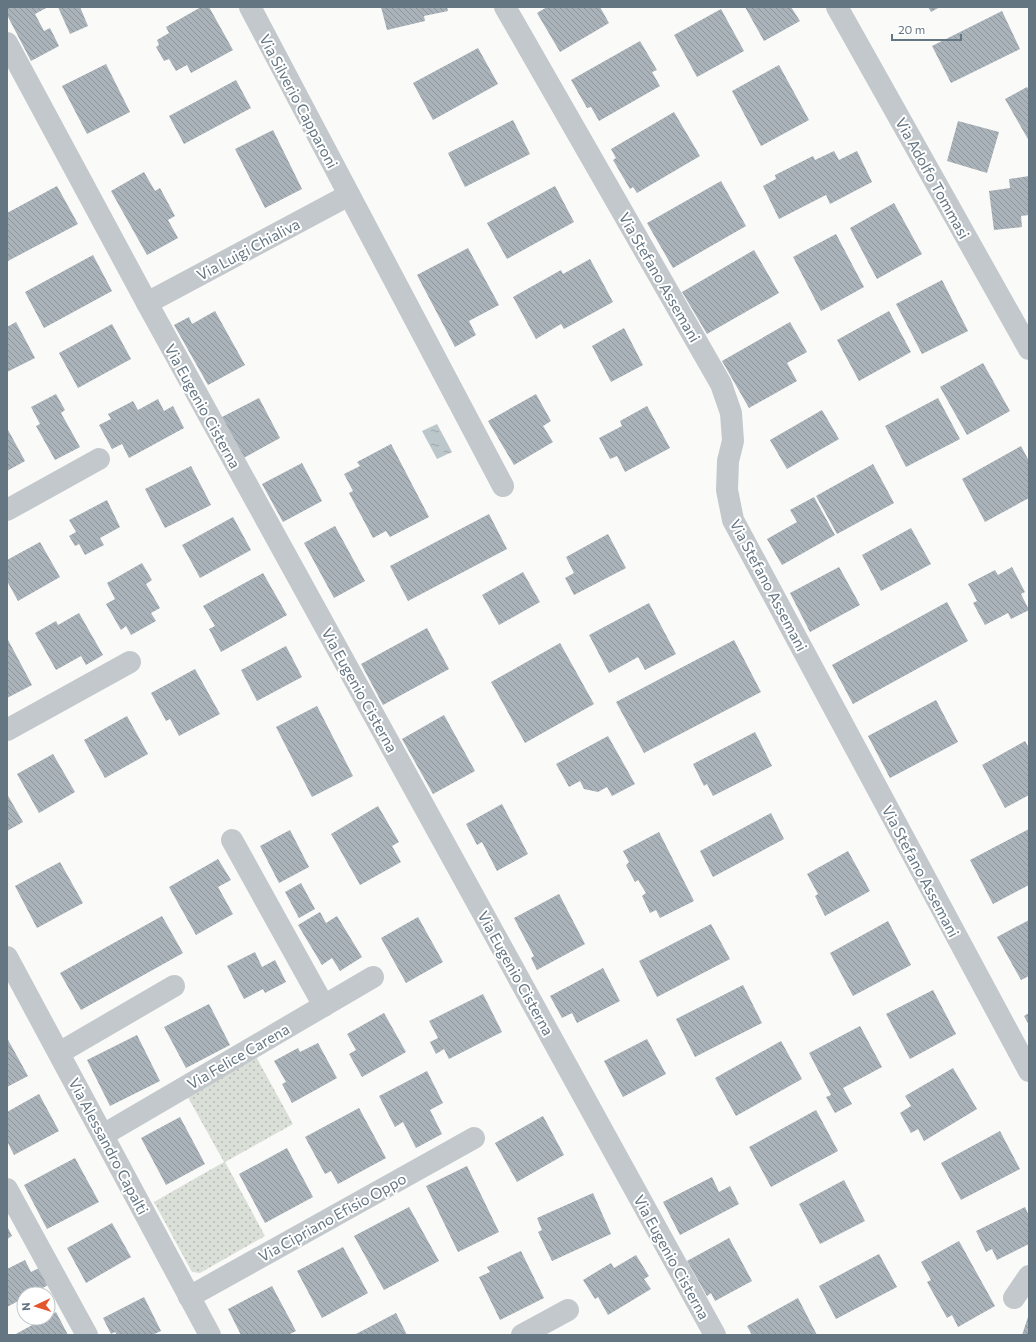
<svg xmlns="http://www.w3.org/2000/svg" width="1036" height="1342" viewBox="0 0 1036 1342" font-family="Commissioner,sans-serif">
<defs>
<pattern id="grass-dots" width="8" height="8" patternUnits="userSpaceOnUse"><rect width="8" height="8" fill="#dadfd7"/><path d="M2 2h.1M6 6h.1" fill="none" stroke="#b4b9b4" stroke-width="1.8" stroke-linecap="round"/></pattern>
<pattern id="water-ripples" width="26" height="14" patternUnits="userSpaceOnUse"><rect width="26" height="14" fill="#bbc7cb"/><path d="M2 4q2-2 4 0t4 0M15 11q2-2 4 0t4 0" fill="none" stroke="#9ca6aa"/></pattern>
<pattern id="building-back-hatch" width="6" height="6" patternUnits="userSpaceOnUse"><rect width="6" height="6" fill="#aab3b9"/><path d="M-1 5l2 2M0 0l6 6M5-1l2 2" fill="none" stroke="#8e969c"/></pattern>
</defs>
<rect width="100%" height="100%" fill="#fafaf8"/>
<path fill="url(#grass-dots)" d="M254,1053L293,1124L225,1162L265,1236L200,1273L192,1272L154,1202L224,1162L185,1092Z"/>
<path fill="url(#water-ripples)" d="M437,424L452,452L437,459L422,431Z"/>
<g fill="url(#building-back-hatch)">
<path d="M7,7H48L35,14L44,31L50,28L59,46L31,61L7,15Z"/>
<path d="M58,7H80L88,26L70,34Z"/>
<path d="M201,7H209L233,50L191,73L187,65L176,71L169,59L164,61L156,47L159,45L157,40L169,33L166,27Z"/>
<path d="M381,7H447L448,11L424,16L425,21L387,30Z"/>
<path d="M547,7H600L609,23L560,52L537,13Z"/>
<path d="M745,7H791L800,21L764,41Z"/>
<path d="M928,7H940L931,12Z"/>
<path d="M721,9L744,51L697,77L674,35Z"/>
<path d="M1002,11L1020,49L951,83L932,46Z"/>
<path d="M640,41L657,70L652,72L660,86L599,121L591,107L587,108L571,80Z"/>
<path d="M478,48L498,84L433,120L413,83Z"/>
<path d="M106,64L130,112L87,134L62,86Z"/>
<path d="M779,65L809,120L761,146L732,91Z"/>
<path d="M236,80L251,108L184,144L169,116Z"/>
<path d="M1027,87L1029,90V141L1005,99Z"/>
<path d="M674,112L700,156L637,193L633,187L630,189L613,160L616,158L611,149Z"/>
<path d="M513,120L530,154L465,187L448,153Z"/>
<path d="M958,121L999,132L987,173L947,161Z"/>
<path d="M273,130L302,189L265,208L235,149Z"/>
<path d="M834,151L839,160L857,151L872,182L830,204L826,195L779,219L763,186L776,179L775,175L813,156L815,160Z"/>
<path d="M144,172L155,191L160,188L175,216L168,220L178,238L147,255L111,191Z"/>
<path d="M1029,176V215L1021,216L1022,227L994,230L989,191L1010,188L1009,179Z"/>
<path d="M721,181L746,226L673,268L647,223Z"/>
<path d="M57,186L78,224L8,261L7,213Z"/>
<path d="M555,186L574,222L507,259L487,223Z"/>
<path d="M894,203L922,254L877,279L850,228Z"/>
<path d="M836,234L864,287L821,311L793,257Z"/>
<path d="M468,248L499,305L469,321L476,335L455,347L417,275Z"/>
<path d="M754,250L779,293L707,334L682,292Z"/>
<path d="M93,255L112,291L44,328L25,292Z"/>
<path d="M590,259L613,302L564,329L561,324L536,339L513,297L561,270L563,274Z"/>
<path d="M942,280L968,331L922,354L896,304Z"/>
<path d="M215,311L245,365L208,385L174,325L189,317L192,324Z"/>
<path d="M889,311L911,352L859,381L837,340Z"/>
<path d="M16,322L35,358L7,372V327Z"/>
<path d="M790,322L807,352L787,363L797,381L749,408L722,361Z"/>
<path d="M112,324L131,359L78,388L59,353Z"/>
<path d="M624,328L643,365L611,382L592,346Z"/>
<path d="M983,363L1010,411L967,435L940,387Z"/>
<path d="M56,394L65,410L61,413L80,447L55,460L36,426L40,424L31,407Z"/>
<path d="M536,394L551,421L543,426L553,442L514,465L488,421Z"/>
<path d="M259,398L280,438L240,460L218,419Z"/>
<path d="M938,398L960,439L906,467L885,426Z"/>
<path d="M158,399L164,411L173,406L184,428L129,458L122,444L112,449L99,425L111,419L108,414L133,401L138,410Z"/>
<path d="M647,406L670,448L625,472L617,456L610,459L599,438L622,426L620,421Z"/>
<path d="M822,410L839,439L787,469L770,440Z"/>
<path d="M7,428L25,461L7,471Z"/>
<path d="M391,444L429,517L390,537L386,531L373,538L349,493L353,491L344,474L360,466L357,462Z"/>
<path d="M1021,446L1029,461V498L985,522L962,479Z"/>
<path d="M302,463L322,501L283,522L262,484Z"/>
<path d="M873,464L894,503L837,534L816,496Z"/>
<path d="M191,466L211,505L165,528L145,489Z"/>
<path d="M814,497L835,535L782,565L767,539L797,522L790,510Z"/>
<path d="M107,500L120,527L100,538L104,545L85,555L79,544L75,546L69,536L76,532L69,520Z"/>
<path d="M489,514L507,549L408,601L390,566Z"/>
<path d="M233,517L251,550L200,578L182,545Z"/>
<path d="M335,526L365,581L334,598L304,543Z"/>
<path d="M911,528L931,564L881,591L862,555Z"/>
<path d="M608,534L626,568L574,595L565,578L574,573L566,557Z"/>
<path d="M40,542L60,577L18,601L7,581V560Z"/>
<path d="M142,563L152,580L146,584L160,608L151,613L156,621L131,635L126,626L121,630L106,604L115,599L107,583Z"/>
<path d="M839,567L860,605L810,632L790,593Z"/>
<path d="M1012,567L1025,592L1021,594L1029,610L1011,619L1008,613L985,625L973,603L977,601L968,584L995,570L998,575Z"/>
<path d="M523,572L540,602L499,625L482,595Z"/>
<path d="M263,573L287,615L221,652L209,629L215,626L203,606Z"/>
<path d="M947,602L968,641L853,704L832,665Z"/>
<path d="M649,603L676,654L645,670L638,657L609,673L589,635Z"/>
<path d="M79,613L103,655L86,665L81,656L56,670L35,633L56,621L58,625Z"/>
<path d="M427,628L449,669L383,705L361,664Z"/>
<path d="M7,638L32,685L7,698Z"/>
<path d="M734,640L761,692L644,753L616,702Z"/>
<path d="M560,643L594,704L525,743L491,682Z"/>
<path d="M286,646L302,677L257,701L241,670Z"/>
<path d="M195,669L220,714L179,736L170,719L166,721L151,693Z"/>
<path d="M936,700L958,742L890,778L868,736Z"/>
<path d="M317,706L353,776L312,797L276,727Z"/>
<path d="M444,715L475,771L433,794L402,739Z"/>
<path d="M127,716L148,754L105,778L84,740Z"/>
<path d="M755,732L772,766L713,796L707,784L704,786L693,764Z"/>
<path d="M608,736L635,784L612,796L607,787L598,792L584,789L580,781L569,787L556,764Z"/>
<path d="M1025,741L1029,748V795L1005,808L982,765Z"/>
<path d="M53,754L75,792L39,813L17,774Z"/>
<path d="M7,794L23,822L7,831Z"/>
<path d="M502,804L528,854L497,871L482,842L477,845L466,824Z"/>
<path d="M378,806L399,842L392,846L401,862L360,885L331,834Z"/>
<path d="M771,813L784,839L713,877L700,851Z"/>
<path d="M1029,829V885L993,904L970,860Z"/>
<path d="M290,830L309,867L279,883L260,846Z"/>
<path d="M659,832L694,901L660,918L656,910L650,913L642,896L646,893L638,880L635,882L626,865L629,862L623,851Z"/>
<path d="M848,851L870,891L825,916L815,896L818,894L807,874Z"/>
<path d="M218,859L231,880L218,887L233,914L196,935L169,887Z"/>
<path d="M60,862L83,903L37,928L15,886Z"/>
<path d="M301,883L315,909L299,918L285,892Z"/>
<path d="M559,894L585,944L537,970L531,958L534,956L514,918Z"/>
<path d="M320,912L326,923L337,916L362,957L340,971L332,958L322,965L298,925Z"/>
<path d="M162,916L183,953L81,1010L60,973Z"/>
<path d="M418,917L443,962L406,983L381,938Z"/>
<path d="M1029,920V976L1021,980L997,937Z"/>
<path d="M888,921L911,965L853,996L830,953Z"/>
<path d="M711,924L730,959L657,997L639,961Z"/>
<path d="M255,952L262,967L275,960L286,982L265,993L263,989L244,999L227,966Z"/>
<path d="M603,968L620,1001L577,1023L572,1013L562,1018L550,996Z"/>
<path d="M743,985L762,1023L695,1057L676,1019Z"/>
<path d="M933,990L956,1034L910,1059L886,1014Z"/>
<path d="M483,994L502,1032L449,1059L444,1049L436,1054L430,1042L438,1038L429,1021Z"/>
<path d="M209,1004L230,1045L186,1068L164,1027Z"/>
<path d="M384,1013L406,1052L362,1077L349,1054L356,1050L347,1034Z"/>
<path d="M1029,1013V1025L1024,1016Z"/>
<path d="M860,1026L882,1067L843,1088L852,1104L835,1113L826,1097L831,1095L809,1053Z"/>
<path d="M137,1035L160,1081L110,1106L87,1060Z"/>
<path d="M7,1038L28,1076L7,1087Z"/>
<path d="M647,1039L666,1074L623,1097L604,1061Z"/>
<path d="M781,1041L802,1079L736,1116L715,1078Z"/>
<path d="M318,1043L337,1078L292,1103L282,1084L286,1082L274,1061L298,1048L300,1052Z"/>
<path d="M953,1068L977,1109L924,1141L918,1129L911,1133L900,1113L911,1106L905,1096Z"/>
<path d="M427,1071L443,1103L430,1110L442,1134L416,1148L403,1122L395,1127L379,1096Z"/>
<path d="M39,1094L59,1131L14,1155L7,1141V1112Z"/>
<path d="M359,1108L386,1158L338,1184L331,1171L325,1174L305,1137Z"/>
<path d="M816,1110L838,1151L771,1187L749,1147Z"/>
<path d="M543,1116L564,1155L517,1182L495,1143Z"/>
<path d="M180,1117L205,1164L166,1185L141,1138Z"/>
<path d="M1000,1131L1020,1169L961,1200L941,1163Z"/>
<path d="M287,1148L313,1197L265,1223L239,1174Z"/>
<path d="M75,1158L99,1202L47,1229L24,1185Z"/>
<path d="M467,1166L499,1232L458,1252L426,1186Z"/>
<path d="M712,1177L719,1192L730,1186L739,1204L680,1235L663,1202Z"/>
<path d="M844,1180L865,1221L820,1244L799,1204Z"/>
<path d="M593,1193L611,1234L552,1261L538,1232L542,1230L537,1218Z"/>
<path d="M409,1207L439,1261L384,1290L354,1236Z"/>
<path d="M1025,1207L1029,1216V1244L997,1260L992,1249L986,1252L976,1231Z"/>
<path d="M112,1223L131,1257L86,1283L67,1248Z"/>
<path d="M7,1226L12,1236L7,1239Z"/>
<path d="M729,1238L752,1281L715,1301L711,1293L707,1296L687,1261Z"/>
<path d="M959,1241L995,1306L958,1327L952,1315L947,1318L927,1282L931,1280L921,1262Z"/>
<path d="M343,1247L368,1293L322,1318L297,1271Z"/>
<path d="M521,1251L544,1298L500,1320L479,1277L490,1272L487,1267Z"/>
<path d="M879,1254L897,1287L836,1319L819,1286Z"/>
<path d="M636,1255L649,1276L644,1279L651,1289L608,1315L598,1297L595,1299L583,1280L611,1263L614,1268Z"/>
<path d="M25,1260L31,1272L39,1268L48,1285L32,1294H24V1298L7,1307V1269Z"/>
<path d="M272,1286L296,1331L288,1335H241L228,1309Z"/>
<path d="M144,1297L161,1331L152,1335H117L115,1332L111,1334L103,1318Z"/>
<path d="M798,1298L817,1335H752L747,1326Z"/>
<path d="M56,1312L68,1335H14L45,1318H48V1317Z"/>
<path d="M396,1313L407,1335H354Z"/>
<path d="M1029,1314V1335H1022Z"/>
</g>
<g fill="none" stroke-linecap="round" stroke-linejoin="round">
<g stroke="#c3c8cc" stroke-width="22">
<path d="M250,7L503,486"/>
<path d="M505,7L721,384L731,413L733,441L728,461L727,490L733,520L1029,1071"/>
<path d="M837,7L1029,349"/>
<path d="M7,43L147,303L715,1335"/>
<path d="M147,303L349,195"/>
<path d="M7,510L99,459"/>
<path d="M7,730L130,662"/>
<path d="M232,840L324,1006"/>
<path d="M7,957L210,1335"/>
<path d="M59,1053L174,986"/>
<path d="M103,1135L373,977"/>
<path d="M7,1189L87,1335"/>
<path d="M189,1297L474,1138"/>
<path d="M1014,1298L1029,1276"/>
<path d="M522,1335L568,1310"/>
</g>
</g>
<g text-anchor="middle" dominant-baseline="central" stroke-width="4" stroke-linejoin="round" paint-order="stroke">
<g font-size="15" fill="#657683" stroke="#fff">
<text transform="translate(299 101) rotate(62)">Via Silverio Capparoni</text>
<text transform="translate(933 178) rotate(61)">Via Adolfo Tommasi</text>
<text transform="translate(248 249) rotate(-28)">Via Luigi Chialiva</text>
<text transform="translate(660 277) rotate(60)">Via Stefano Assemani</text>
<text transform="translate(203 406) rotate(61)">Via Eugenio Cisterna</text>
<text transform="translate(769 585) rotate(62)">Via Stefano Assemani</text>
<text transform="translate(360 690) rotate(61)">Via Eugenio Cisterna</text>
<text transform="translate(921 871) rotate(62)">Via Stefano Assemani</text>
<text transform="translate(516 973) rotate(61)">Via Eugenio Cisterna</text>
<text transform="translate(238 1056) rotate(-30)">Via Felice Carena</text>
<text transform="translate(109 1146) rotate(62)">Via Alessandro Capalti</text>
<text transform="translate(332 1217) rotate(-29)">Via Cipriano Efisio Oppo</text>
<text transform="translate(672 1257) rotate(61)">Via Eugenio Cisterna</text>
</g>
</g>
<rect width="1036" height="1342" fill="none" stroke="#657683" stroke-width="16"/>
<g transform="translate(36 1306) rotate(266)"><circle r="19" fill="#ffffff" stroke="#c1c8cd"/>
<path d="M0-3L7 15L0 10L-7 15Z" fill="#e4572e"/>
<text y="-6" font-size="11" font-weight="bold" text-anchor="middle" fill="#657683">N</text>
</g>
<path d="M892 34v6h69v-6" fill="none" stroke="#657683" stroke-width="2"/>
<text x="898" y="34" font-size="12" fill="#657683" stroke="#ffffff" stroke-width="3" paint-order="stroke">20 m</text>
</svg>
